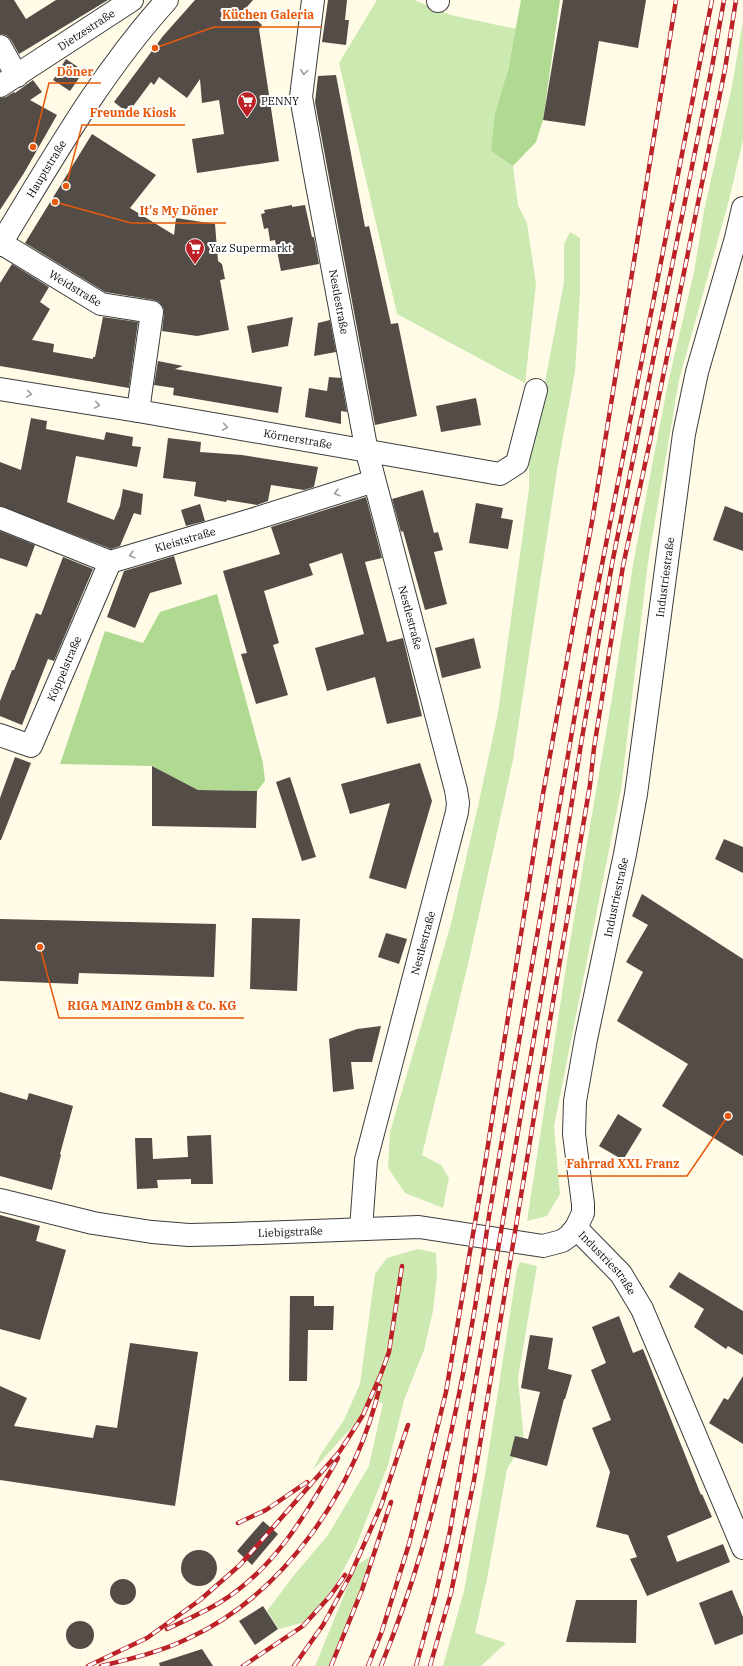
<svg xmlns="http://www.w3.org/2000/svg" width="743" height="1666" viewBox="0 0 743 1666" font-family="'IBM Plex Serif',serif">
<rect width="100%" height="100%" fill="#fffbe7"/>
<g fill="#cde9b2">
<path d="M377,0H414L451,15L516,29L491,151L513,166L518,205L527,223L536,284L525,383L397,314L339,63Z"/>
<path d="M743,21V140L729,200L679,380L648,562L621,790L554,1126L560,1194L547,1216L527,1221L569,948L611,704L634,559L668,383L694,272L704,211L732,86Z"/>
<path d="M570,232L580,238V293L575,372L558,464L513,760L469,960L422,1155L441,1165L449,1178L443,1208L405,1193L388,1168L390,1132L451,924L478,806L498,713L529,489V466L564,282V244Z"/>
<path d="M418,1249L436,1253L437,1275L433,1311L424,1350L404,1400L388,1465L356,1546L337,1582L309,1621L279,1629L267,1611L295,1574L328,1535L369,1466L383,1403L371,1400L354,1425L313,1470L321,1454L344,1420L360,1384L375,1274L387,1258Z"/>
<path d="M520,1262L537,1266L518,1378L524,1441L507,1469L487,1579L475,1633L506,1643L481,1666H443L464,1591L485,1475L517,1269Z"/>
<path d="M370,1557L360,1591L329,1666H315L347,1588L358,1564Z"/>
</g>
<g fill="#b0da91">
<path d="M521,0H560L543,120L536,142L513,166L491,151L495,114L508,70Z"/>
<path d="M217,594L263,763L265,781L257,791L198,790L152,766L60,764L105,631L143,643L160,612Z"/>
</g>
<g fill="#534c47">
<path d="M0,0H14L26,19L56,0H108L19,54L11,40L6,35L0,34Z"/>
<path d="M195,0H253L245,9L262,25L259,29L279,161L197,173L192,139L224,134L219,100L202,103L200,79L187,98L159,77L154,85L151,82L128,113L114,102L163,36Z"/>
<path d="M328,0H347L345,20H349L346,45L322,42Z"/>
<path d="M563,0H646L638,48L599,41L585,126L543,120Z"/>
<path d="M66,59L84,71L70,91L53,80Z"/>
<path d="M336,75L365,227L369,226L391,324L398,323L417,416L375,425L315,102L318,76Z"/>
<path d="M33,80L42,92L30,100L57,115L24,173L0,210V98L6,97L14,92L15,93Z"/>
<path d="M92,134L156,175L130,208L174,235L176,218L215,224L218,261L222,264L225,279L220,280L229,330L197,336L162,331L164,313L163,307L159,302L154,300L105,292L25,243Z"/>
<path d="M292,205V207L305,205L312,237H314L319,264L281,271L275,240L270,241L268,228L264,229L261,214L265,213L264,210Z"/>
<path d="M12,264L49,287L40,302L50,309L32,340L54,344L53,352L93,359V357H95L103,317L138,322L129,388L0,366V283Z"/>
<path d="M293,317L288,346L252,353L247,326Z"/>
<path d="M330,320L336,352L314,356L318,323Z"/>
<path d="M158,361L183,366L175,369L282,387L278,413L173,395L174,388L154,385Z"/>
<path d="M329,377L341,378L347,412L341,411V424L305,417L309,388L327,391Z"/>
<path d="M476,398L481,425L441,432L436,406Z"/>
<path d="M31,418L47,421L46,429L104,440L106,432L133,437L132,446L141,447L137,467L76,456L67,502L114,520L120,506L123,489L143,494L141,515L134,513L120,546L111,549L0,506V462L21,470Z"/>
<path d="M168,438L201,442L200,452L242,455L318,467L314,487L304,490L271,485L268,501L257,505L227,500L226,502L194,496L196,482L163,478Z"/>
<path d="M423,490L434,533L438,532L443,550L434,552L447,604L425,610L403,531L401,532L392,499Z"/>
<path d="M366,497L382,558L365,562L387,642L403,638L422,716L387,724L375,677L327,691L315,648L364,634L342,553L309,564L313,575L264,591L279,643L273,645L288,695L256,704L241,654L247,653L223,571L280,554L271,527Z"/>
<path d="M476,503L503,508L501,518L513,520L508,549L469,543Z"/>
<path d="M200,504L205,521L186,526L181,510Z"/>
<path d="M725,506L743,513V551L713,540Z"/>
<path d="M0,531L35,545L27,567L0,558Z"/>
<path d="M174,556L182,584L150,593L135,628L107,617L124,571Z"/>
<path d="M63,557L93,569L54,661L48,659L22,725L0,716V701L12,670H14L36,613L41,615Z"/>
<path d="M474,638L481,668L442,678L435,648Z"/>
<path d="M15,757L31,763L1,840H0V798Z"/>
<path d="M420,763L432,801L406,889L369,878L390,803L350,814L341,784Z"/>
<path d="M152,766L198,790L257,791L256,828L152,826Z"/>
<path d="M290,777L316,857L302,861L276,782Z"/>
<path d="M724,839L743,847V873L715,859Z"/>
<path d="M642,894L743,959V1156L662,1106L688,1064L617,1021L643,972L626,962L648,925L632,916Z"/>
<path d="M252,918L300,919L297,991L250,989Z"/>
<path d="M0,919L216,924L214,977L79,973L78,984L0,981Z"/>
<path d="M386,933L407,939L399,964L378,957Z"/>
<path d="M381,1026L372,1062H351L354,1089L333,1092L329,1039L357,1029Z"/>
<path d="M0,1092L27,1100L29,1093L73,1106L60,1154L61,1155L52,1190L0,1176Z"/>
<path d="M618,1114L642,1129L623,1160L599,1146Z"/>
<path d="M211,1135L213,1184H191V1179L157,1180L158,1188L137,1189L135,1138H152L153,1159L170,1158L188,1157L187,1136Z"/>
<path d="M0,1215L40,1226L36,1241L66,1250L40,1340L0,1329Z"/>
<path d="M679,1272L743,1311V1355L728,1346L726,1349L694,1327L704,1309L669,1287Z"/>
<path d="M290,1296H314V1306H334L333,1330H308L307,1381H289Z"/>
<path d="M619,1316L633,1353L643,1349L701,1495L702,1494L712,1517L667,1536L677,1562L723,1544L730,1562L647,1596L630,1559L637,1557L628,1535L596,1527L610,1472L592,1428L611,1420L591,1370L606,1363L592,1327Z"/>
<path d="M530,1335L553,1338L548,1369L572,1375L565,1399H564L547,1466L510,1456L515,1436L528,1439L540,1392L521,1388Z"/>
<path d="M130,1343L198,1352L175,1506L0,1480V1386L27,1398L14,1426L93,1438L96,1425L117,1428Z"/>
<path d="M743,1376V1444L709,1423L724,1398L728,1400Z"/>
<path d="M263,1521L278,1534L252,1565L237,1551Z"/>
<circle cx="199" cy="1568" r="18"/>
<circle cx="123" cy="1592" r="13"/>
<path d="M732,1590L743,1617V1634L715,1645L699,1603Z"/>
<path d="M576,1600H637L636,1643L566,1642Z"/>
<path d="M263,1606L278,1629L255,1645L239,1621Z"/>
<circle cx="80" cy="1635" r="14"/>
<path d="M202,1649L213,1666H160L159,1663Z"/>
</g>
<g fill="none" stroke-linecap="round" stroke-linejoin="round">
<defs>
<g id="minor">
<path id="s1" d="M313,0L301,97L314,169L367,452L456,790L458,803L457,812L366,1160L361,1229"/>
<path d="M438,1V0"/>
<path d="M0,46L17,76"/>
<path id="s2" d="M0,86L132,0"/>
<path id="s3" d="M1,243L101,304L152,312L138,411"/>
<path id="s4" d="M0,245C52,160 100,74 167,0"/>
<path id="s5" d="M0,389L138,411L500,474L517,463L536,390"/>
<path id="s6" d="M0,518L110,562L251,520L374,481"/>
<path id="s7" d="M0,735L31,746L110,562"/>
<path id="s8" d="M0,1200L93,1223L152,1232L189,1235L232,1234L419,1227L543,1246L562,1241L569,1236L576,1228L583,1213V1204L574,1134L575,1101L586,1039L625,854L636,794L684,434L697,372L736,238L743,208"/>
<path id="s9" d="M576,1228L621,1274L642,1309L743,1548"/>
</g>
</defs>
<use href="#minor" stroke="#3d3d3d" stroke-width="24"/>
<use href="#minor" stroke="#fff" stroke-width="22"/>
<defs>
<g id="rail">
<path d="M238,1523L266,1510L307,1482"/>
<path d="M167,1629C184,1621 202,1613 219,1603C274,1570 307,1513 338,1458"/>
<path d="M88,1666L147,1638L200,1600L240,1565L340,1451L363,1415L381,1374L389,1352L402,1266"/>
<path d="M101,1666C130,1659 160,1652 187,1639C286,1594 355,1489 380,1386"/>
<path d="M243,1666L303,1626L330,1596L345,1575"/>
<path d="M294,1666L323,1625L350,1576L381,1506L408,1425"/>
<path d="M331,1666L362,1590L391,1502"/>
<path d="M368,1666L382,1631L409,1544L446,1392L486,1158L543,794L593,516L676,0"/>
<path d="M381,1666C396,1629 410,1590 421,1552C453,1443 473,1329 489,1216L591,621L712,0"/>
<path d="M416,1666L435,1597L450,1531L545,973L581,744L612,564L712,67L724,0"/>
<path d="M430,1666L451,1593L474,1480L553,1002L590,785L594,748L623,566L650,441L725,69L736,0"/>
</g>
</defs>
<use href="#rail" stroke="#bb2126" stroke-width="4.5"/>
<use href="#rail" stroke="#fff" stroke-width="3" stroke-dasharray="9" stroke-linecap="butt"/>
</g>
<defs><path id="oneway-chevron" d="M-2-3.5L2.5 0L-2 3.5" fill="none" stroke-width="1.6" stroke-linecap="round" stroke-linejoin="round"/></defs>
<g stroke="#9d9d9d">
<use href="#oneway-chevron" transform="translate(304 72) rotate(97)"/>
<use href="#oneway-chevron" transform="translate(29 394) rotate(9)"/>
<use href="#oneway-chevron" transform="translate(97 405) rotate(9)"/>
<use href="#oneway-chevron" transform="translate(225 427) rotate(10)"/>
<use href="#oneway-chevron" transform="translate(337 493) rotate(162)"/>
<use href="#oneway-chevron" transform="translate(132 555) rotate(164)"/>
</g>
<defs>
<symbol id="supermarket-pin" viewBox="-11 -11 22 30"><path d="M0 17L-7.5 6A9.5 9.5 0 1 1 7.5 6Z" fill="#bb2126" stroke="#fff"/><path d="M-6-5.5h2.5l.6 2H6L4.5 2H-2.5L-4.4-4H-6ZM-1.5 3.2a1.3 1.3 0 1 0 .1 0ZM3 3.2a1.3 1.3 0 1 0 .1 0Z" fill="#fff"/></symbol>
</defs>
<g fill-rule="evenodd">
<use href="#supermarket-pin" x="236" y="90" width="22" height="30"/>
<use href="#supermarket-pin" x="184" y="237" width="22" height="30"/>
</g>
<g text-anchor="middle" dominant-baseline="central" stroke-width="4" stroke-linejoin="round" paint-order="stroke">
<g font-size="11" fill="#0a0a0a" stroke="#fff">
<text stroke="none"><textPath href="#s2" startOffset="103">Dietzestraße</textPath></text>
<text stroke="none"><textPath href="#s4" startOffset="89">Hauptstraße</textPath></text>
<text stroke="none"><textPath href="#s3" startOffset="87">Weidstraße</textPath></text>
<text stroke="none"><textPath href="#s1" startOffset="306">Nestlestraße</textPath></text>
<text stroke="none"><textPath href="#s5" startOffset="302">Körnerstraße</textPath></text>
<text stroke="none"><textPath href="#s6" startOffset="197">Kleiststraße</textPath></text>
<text stroke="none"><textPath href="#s8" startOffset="1248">Industriestraße</textPath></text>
<text stroke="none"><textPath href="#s1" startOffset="630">Nestlestraße</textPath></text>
<text stroke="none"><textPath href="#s7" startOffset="117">Köppelstraße</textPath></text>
<text stroke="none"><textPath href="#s8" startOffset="924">Industriestraße</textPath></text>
<text transform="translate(423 943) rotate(-75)">Nestlestraße</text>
<text stroke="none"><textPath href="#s8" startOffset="294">Liebigstraße</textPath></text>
<text stroke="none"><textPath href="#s9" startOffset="47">Industriestraße</textPath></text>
</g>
<g font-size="11" fill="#0a0a0a" stroke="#fff" text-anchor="start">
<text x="261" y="101">PENNY</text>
<text x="209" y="248">Yaz Supermarkt</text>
</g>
</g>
<path fill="none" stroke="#e8590c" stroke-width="1.5" d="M155 48L214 27H322M33 147L49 83H101M66 186L82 125H185M55 202L131 223H226M40 947L59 1018H244M728 1116L687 1176H558"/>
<g fill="#e8590c" stroke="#fff" stroke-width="1.5">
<circle cx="155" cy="48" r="4"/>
<circle cx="33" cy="147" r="4"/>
<circle cx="66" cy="186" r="4"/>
<circle cx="55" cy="202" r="4"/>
<circle cx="40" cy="947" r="4"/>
<circle cx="728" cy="1116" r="4"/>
</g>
<g font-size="12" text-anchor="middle" font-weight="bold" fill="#e8590c" stroke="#fff" stroke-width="4" stroke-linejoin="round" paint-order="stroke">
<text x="268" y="19">Küchen Galeria</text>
<text x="75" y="76">Döner</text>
<text x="133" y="117">Freunde Kiosk</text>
<text x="179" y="215">It's My Döner</text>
<text x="152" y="1010">RIGA MAINZ GmbH &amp; Co. KG</text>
<text x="623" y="1168">Fahrrad XXL Franz</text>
</g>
</svg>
